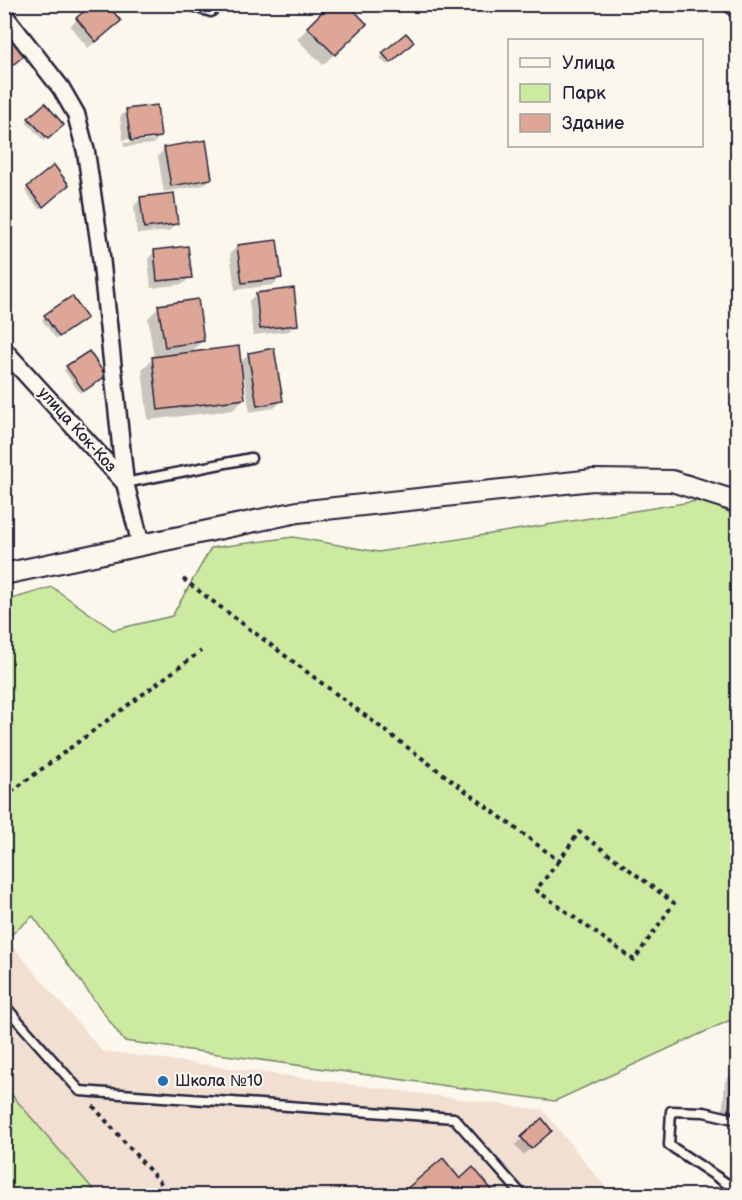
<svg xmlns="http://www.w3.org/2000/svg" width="742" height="1200" viewBox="0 0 742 1200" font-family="'Balsamiq Sans',sans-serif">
<rect width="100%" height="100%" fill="#fbf7ec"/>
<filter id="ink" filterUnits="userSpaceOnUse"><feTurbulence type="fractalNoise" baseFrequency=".0167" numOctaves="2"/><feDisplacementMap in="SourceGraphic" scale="12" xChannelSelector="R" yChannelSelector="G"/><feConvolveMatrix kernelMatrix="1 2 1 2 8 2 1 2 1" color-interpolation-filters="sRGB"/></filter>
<g filter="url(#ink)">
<path fill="#f2dfd2" d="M13,947L102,1051L543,1110L612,1195L5,1196L4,954Z"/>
<g fill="#cdeaa1" stroke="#78866e" stroke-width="1.5">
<path d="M703,500L737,516V1017L555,1101L124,1041L33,916L5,940V601L52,587L113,630L172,616L211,548L293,537L378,552Z"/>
<path d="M5,1087L98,1195H5Z"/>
</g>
<g fill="#0003" fill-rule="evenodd">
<path d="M95,4L112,28L88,48L70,26Z"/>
<path d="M332,4L365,24L323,65L297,39Z"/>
<path d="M406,35L412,42L387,65L380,58Z"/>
<path d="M45,105L62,124L44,141L26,122Z"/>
<path d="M127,110L160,136L153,144L124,147L120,117ZM154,136V140L124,143L123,140Z"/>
<path d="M165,148L211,178L204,185L164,192L158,156Z"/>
<path d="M28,188H64L39,209L25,191Z"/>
<path d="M141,198L176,223L169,231L137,234L134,206Z"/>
<path d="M238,246L280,278L273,285L235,290L230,253Z"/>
<path d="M155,251L190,277L183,284L151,288L148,259Z"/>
<path d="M256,294L296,324L289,331L253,335L249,301Z"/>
<path d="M159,307L203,340L189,354L239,363L248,355L273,350L282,401L274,408L250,412L244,376L241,377L244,399L233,410L148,420L142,369L154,358L148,318Z"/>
<path d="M45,316L82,321L56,339L42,320Z"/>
<path d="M67,367L101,379L80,393L64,370Z"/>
<path d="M732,1074H738V1119L722,1117L725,1081Z"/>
<path d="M541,1121L543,1138L523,1155L515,1145Z"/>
</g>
<g fill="#dea697" stroke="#22223b" stroke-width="1.5">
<path d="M93,4H107L121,21L96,42L76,18Z"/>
<path d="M330,4H348L367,24L335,55L307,27Z"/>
<path d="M4,31L25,55L4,72Z"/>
<path d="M406,33L414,42L391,63L382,53Z"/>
<path d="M45,103L64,125L48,139L28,118Z"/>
<path d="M157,105L161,137L131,141L126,109Z"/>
<path d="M206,140L212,179L171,186L164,147Z"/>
<path d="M54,165L69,185L43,207L27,187Z"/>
<path d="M174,193L178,224L144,228L140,197Z"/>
<path d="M277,240L282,278L242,283L237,245Z"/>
<path d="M188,246L192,278L157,281L154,250Z"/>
<path d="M294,288L298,325L260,329L256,293Z"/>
<path d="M72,296L87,318L59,337L44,315Z"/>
<path d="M198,299L204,341L165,347L158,305Z"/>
<path d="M239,346L245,399L158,410L152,357Z"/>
<path d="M274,348L283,401L257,406L248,353Z"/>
<path d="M89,351L106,376L84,391L66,366Z"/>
<path d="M732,1072L738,1073V1111H729Z"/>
<path d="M542,1118L552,1131L531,1149L521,1137Z"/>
<path d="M443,1158L460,1179L473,1167L497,1196H398Z"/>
</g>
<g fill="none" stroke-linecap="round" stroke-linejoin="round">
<defs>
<g id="service">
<path d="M187,4L211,12L220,4"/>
<path d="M125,483L251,458"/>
<path d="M4,1005L80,1091L454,1118L523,1196"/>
<path d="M738,1120L704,1112L671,1111L669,1145L738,1191"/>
</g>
<g id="minor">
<path d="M732,4L738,11"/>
<path d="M4,15L61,88L76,114L86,152L100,247L125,483L141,545"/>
<path d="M4,350L125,483"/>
</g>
<path id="tertiary" d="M4,574L298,512L593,480L672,481L738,502"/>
</defs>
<use href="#service" stroke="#22223b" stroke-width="13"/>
<use href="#minor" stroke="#22223b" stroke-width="21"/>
<use href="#tertiary" stroke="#22223b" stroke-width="24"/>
<g stroke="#22223b" stroke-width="4" stroke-dasharray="4.5 4.5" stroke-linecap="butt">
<path d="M183,579L559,861L579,832L674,903L634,960L536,890L559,861"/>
<path d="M4,797L201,651"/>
<path d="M93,1106L172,1196"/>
</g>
<use href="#service" stroke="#fbf7ec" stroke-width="8"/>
<use href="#minor" stroke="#fbf7ec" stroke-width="16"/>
<use href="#tertiary" stroke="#fbf7ec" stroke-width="20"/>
</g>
</g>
<circle fill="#1f6fb2" stroke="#fbf7ec" stroke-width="2" cx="163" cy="1081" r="6"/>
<g text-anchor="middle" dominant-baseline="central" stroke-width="4.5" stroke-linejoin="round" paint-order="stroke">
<g font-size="16" fill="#22223b" stroke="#fbf7ec">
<text transform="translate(77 430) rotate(48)">улица Кок-Коз</text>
</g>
<g font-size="16" fill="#22223b" stroke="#fbf7ec" text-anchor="start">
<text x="175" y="1081">Школа №10</text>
</g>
</g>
<rect width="742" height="1200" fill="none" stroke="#fbf7ec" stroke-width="24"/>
<rect x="12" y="12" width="718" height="1176" fill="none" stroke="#22223b" stroke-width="2" filter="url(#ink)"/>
<rect x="508" y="39" width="195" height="108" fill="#fbf7ec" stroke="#a4a2a5" stroke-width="1.5"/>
<rect x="520" y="58" width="30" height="9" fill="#fbf7ec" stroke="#a4a2a5" stroke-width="1.5"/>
<text x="562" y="69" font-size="18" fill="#22223b">Улица</text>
<rect x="520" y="84" width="30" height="18" fill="#cdeaa1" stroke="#a4a2a5" stroke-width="1.5"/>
<text x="562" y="99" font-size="18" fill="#22223b">Парк</text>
<rect x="520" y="114" width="30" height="18" fill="#dea697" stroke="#a4a2a5" stroke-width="1.5"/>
<text x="562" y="129" font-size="18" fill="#22223b">Здание</text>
</svg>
